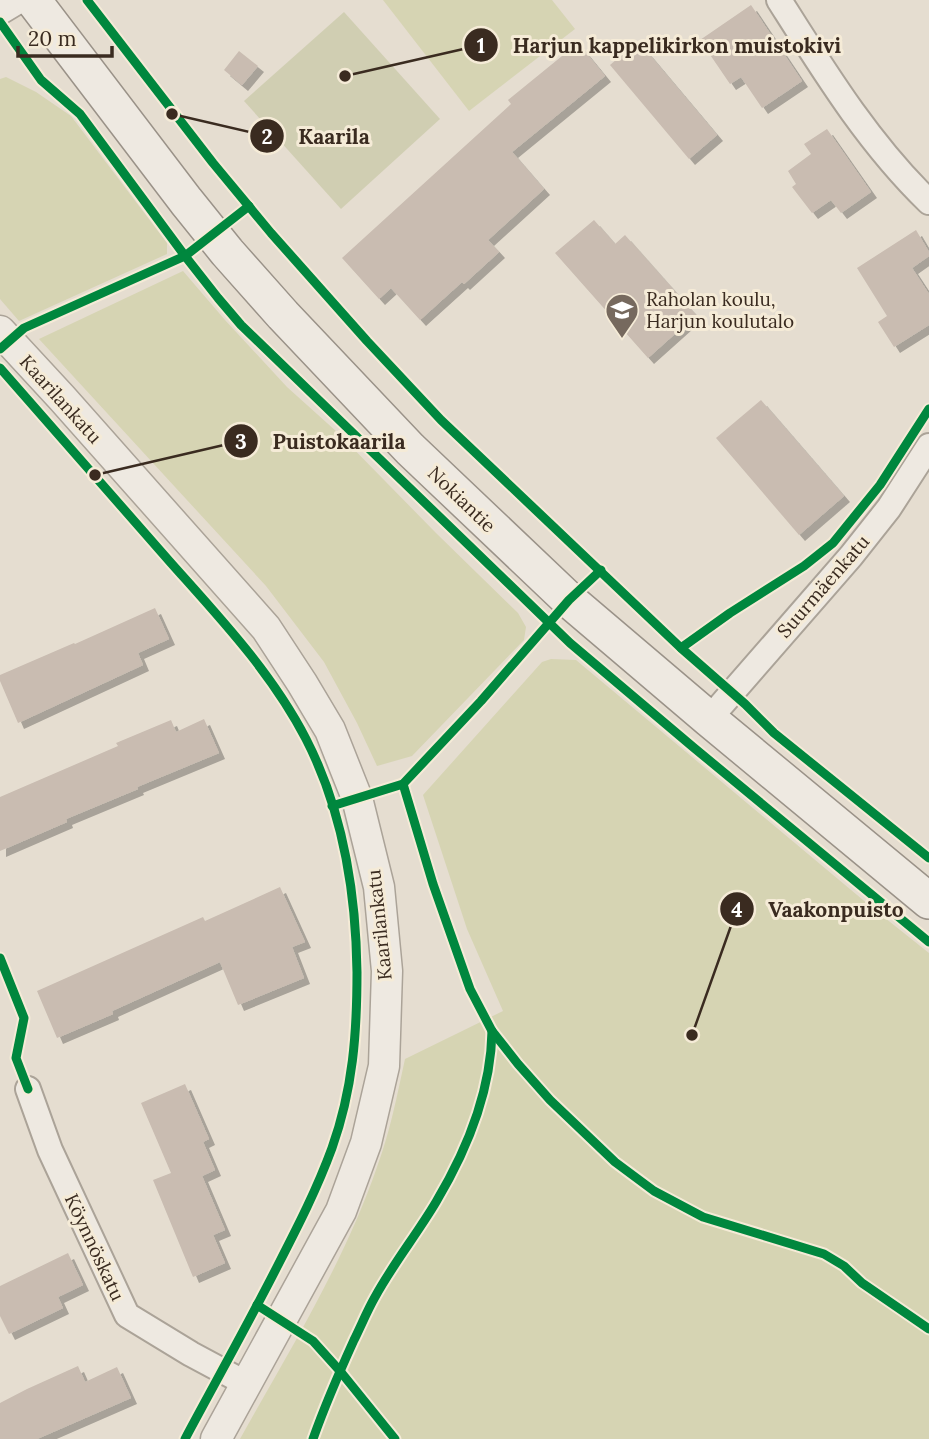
<svg xmlns="http://www.w3.org/2000/svg" width="929" height="1439" viewBox="0 0 929 1439" font-family="Lora,serif">
<defs>
<filter id="shadow"><feDropShadow dx="6" dy="6" stdDeviation="0" flood-color="#0004"/></filter>
</defs>
<rect width="100%" height="100%" fill="#e5ddd0"/>
<g fill="#d6d4b3">
<path d="M383,0H552L575,29L469,111Z"/>
<path d="M6,77L36,92L71,116L167,243V254L19,321L0,299V79Z"/>
<path d="M183,271L225,320L287,387L337,432L436,533L518,613L526,627L524,640L412,756L377,766L357,723L324,662L266,586L39,339Z"/>
<path d="M551,659L576,660L875,910L929,953V1439H240C289,1351 344,1263 377,1167C390,1132 397,1096 405,1059L503,1011L467,929L423,795L542,662Z"/>
</g>
<path fill="#d0ceb2" d="M344,12L440,119L341,209L244,101Z"/>
<g fill="#c9bcb1" filter="url(#shadow)">
<path d="M751,5L802,81L762,108L741,77L730,84L700,40Z"/>
<path d="M638,41L717,135L689,159L610,65Z"/>
<path d="M578,43L605,76L512,152L544,189L488,240L499,252L464,284L462,282L420,320L391,288L379,299L342,258L511,104L508,100Z"/>
<path d="M239,51L258,66L242,85L224,70Z"/>
<path d="M827,129L871,192L841,213L831,200L812,213L792,187L796,184L788,171L811,154L804,144Z"/>
<path d="M594,220L615,244L625,235L696,315L648,358L555,253Z"/>
<path d="M916,230L929,252V256L912,268L929,294V325L894,347L878,322L887,316L857,268Z"/>
<path d="M761,400L844,496L799,535L716,438Z"/>
<path d="M155,608L169,639L138,653L143,665L18,723L0,681V675L74,643L75,644Z"/>
<path d="M204,719L219,753L137,787L138,789L66,819L67,822L0,851V797L118,746L116,743L171,720L176,732Z"/>
<path d="M280,887L305,942L292,947L304,978L238,1005L220,962L112,1011L113,1014L57,1038L37,991L203,917L205,921Z"/>
<path d="M185,1084L209,1139L203,1142L215,1170L202,1176L225,1230L213,1235L225,1263L193,1277L153,1180L171,1173L141,1103Z"/>
<path d="M68,1253L83,1285L58,1297L63,1308L9,1334L0,1316V1286Z"/>
<path d="M78,1366L85,1382L117,1367L131,1398L37,1439H0V1403L27,1389Z"/>
</g>
<g fill="none" stroke-linecap="round" stroke-linejoin="round">
<defs>
<g id="minor">
<path d="M779,0C824,71 868,143 929,202"/>
<path d="M709,719L851,556L889,508L929,446"/>
<path d="M28,1089L50,1150L127,1315L191,1354L247,1384"/>
</g>
<g id="tertiary">
<path d="M0,9L15,0"/>
<path d="M0,331L62,398L266,628L302,683L330,730L357,798L379,887L387,971L384,1066L366,1143L341,1211L216,1439"/>
</g>
<path id="secondary" d="M33,0L186,201L227,252L283,315L410,449L569,600L709,719L929,901"/>
</defs>
<use href="#minor" stroke="#aba398" stroke-width="28"/>
<use href="#tertiary" stroke="#aba398" stroke-width="33"/>
<use href="#secondary" stroke="#9a9288" stroke-width="38"/>
<use href="#minor" stroke="#eee9e1" stroke-width="24"/>
<use href="#tertiary" stroke="#eee9e1" stroke-width="30"/>
<use href="#secondary" stroke="#eee9e1" stroke-width="35"/>
<defs>
<g id="cycleway">
<path d="M87,0L213,163L271,233L367,341L441,420L681,648L745,704L774,733L929,858"/>
<path d="M0,22L41,80L80,114L185,256L218,298L241,325L570,643L693,747L929,942"/>
<path d="M0,349L24,328L185,256L249,206"/>
<path d="M0,368C57,433 114,498 171,563C220,618 272,673 306,739C342,809 356,893 357,972C357,1033 353,1089 332,1148C317,1189 298,1226 278,1265C248,1324 216,1381 185,1439"/>
<path d="M681,648L730,613L804,566L833,543L880,485L929,409"/>
<path d="M403,784L433,884L470,989L492,1031L518,1064L550,1100L615,1162L654,1191L703,1217L824,1254L844,1266L862,1283L929,1329"/>
<path d="M332,806L403,784L481,701L569,600L601,570"/>
<path d="M0,958L24,1018L16,1058L28,1089"/>
<path d="M257,1305L313,1341L340,1371L395,1439"/>
<path d="M313,1439C325,1405 339,1373 354,1340C361,1326 367,1311 375,1297C393,1264 417,1234 436,1202C467,1150 491,1092 492,1031"/>
</g>
</defs>
<use href="#cycleway" stroke="#f5ebd7" stroke-width="13"/>
<use href="#cycleway" stroke="#00873e" stroke-width="9"/>
</g>
<defs>
<symbol id="school-pin" viewBox="-11 -11 22 30"><path d="M0 17L-7.5 6A9.5 9.5 0 1 1 7.5 6Z" fill="#76695e" stroke="#f5ebd7"/><path d="M0-5L7-2L0 1L-7-2ZM-4 1L0 2.5L4 1V4Q0 6-4 4Z" fill="#fff"/></symbol>
</defs>
<g fill-rule="evenodd">
<use href="#school-pin" x="603" y="291" width="38" height="52"/>
</g>
<g text-anchor="middle" dominant-baseline="central" stroke-width="6" stroke-linejoin="round" paint-order="stroke">
<g font-size="19" fill="#3a2b20" stroke="#f5ebd7" text-anchor="start">
<text x="646" y="299">Raholan koulu,<tspan x="646" dy="22">Harjun koulutalo</tspan></text>
</g>
<g font-size="19" fill="#3a2b20" stroke="#f5ebd7">
<text transform="translate(61 399) rotate(48)">Kaarilankatu</text>
<text transform="translate(462 499) rotate(44)">Nokiantie</text>
<text transform="translate(823 586) rotate(-49)">Suurmäenkatu</text>
<text transform="translate(379 925) rotate(-96)">Kaarilankatu</text>
<text transform="translate(95 1247) rotate(65)">Köynnöskatu</text>
</g>
</g>
<path fill="none" stroke="#3a2b20" stroke-width="2.5" d="M345 76L481 45M172 114L267 136M95 475L241 441M692 1035L737 909"/>
<g fill="#3a2b20" stroke="#f5ebd7" stroke-width="2.5">
<circle cx="345" cy="76" r="7"/>
<circle cx="172" cy="114" r="7"/>
<circle cx="95" cy="475" r="7"/>
<circle cx="692" cy="1035" r="7"/>
<circle cx="481" cy="45" r="18"/>
<circle cx="267" cy="136" r="18"/>
<circle cx="241" cy="441" r="18"/>
<circle cx="737" cy="909" r="18"/>
</g>
<g font-size="21" text-anchor="middle" font-weight="bold" fill="#fff">
<text x="481" y="53">1</text>
<text x="267" y="144">2</text>
<text x="241" y="449">3</text>
<text x="737" y="917">4</text>
</g>
<g font-size="21" text-anchor="middle" font-weight="bold" fill="#3a2b20" stroke="#f5ebd7" stroke-width="6" stroke-linejoin="round" paint-order="stroke">
<text x="677" y="53">Harjun kappelikirkon muistokivi</text>
<text x="334" y="144">Kaarila</text>
<text x="339" y="449">Puistokaarila</text>
<text x="836" y="917">Vaakonpuisto</text>
</g>
<path d="M18 46v10h94v-10" fill="none" stroke="#3a2b20" stroke-width="3.5"/>
<text x="28" y="46" font-size="21" fill="#3a2b20" stroke="#f5ebd7" stroke-width="5" paint-order="stroke">20 m</text>
</svg>
